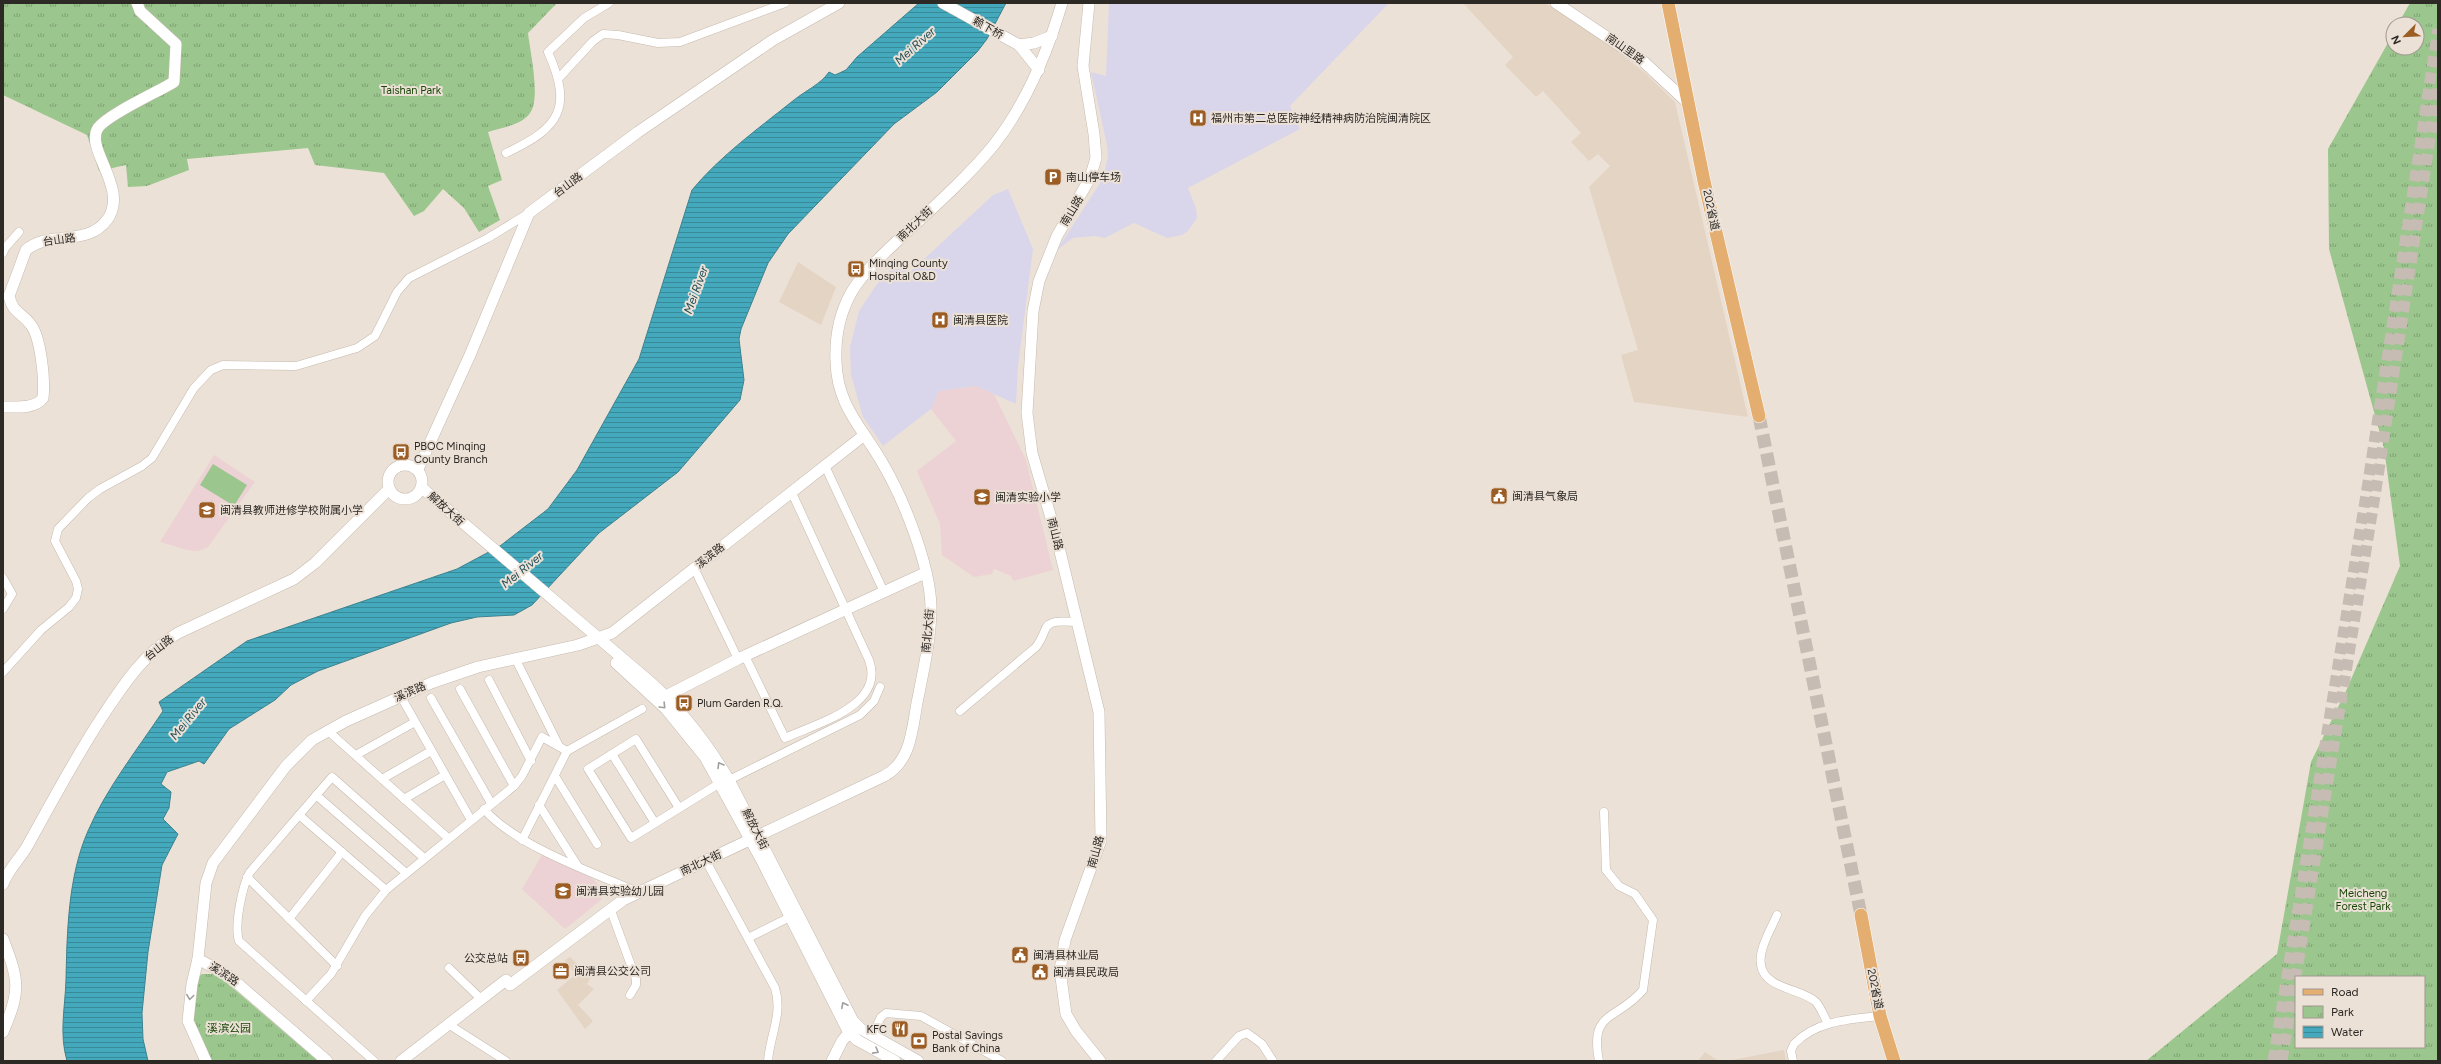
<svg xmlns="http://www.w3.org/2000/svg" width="2441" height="1064" viewBox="0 0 2441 1064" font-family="Figtree,'Noto Sans SC',sans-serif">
<defs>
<pattern id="park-tufts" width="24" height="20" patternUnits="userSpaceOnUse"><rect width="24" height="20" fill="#9bc68d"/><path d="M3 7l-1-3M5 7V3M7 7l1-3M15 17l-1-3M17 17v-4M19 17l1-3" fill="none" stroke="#7fa173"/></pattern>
<pattern id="water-rules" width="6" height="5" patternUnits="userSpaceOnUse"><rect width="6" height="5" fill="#44a9bd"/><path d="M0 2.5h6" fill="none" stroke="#398a99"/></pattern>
</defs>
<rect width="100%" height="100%" fill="#ece1d6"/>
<g fill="#e4d4c4">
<path d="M1463,3H1544L1580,22L1644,72L1675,102L1748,417L1634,402L1621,355L1638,350L1589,187L1610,166L1598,154L1589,161L1571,142L1581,133L1543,91L1536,97L1505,65L1513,57Z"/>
<path d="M798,262L836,287L821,325L779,302Z"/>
<path d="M570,957L591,977L587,984L594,989L578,1005L593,1021L585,1029L557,990L575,975L565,960Z"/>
<path d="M1784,1050L1786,1061H1727Z"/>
<path d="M1705,1052L1714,1058L1719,1061H1698Z"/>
</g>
<g fill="#ecd2d4">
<path d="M976,386L994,394L1026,460L1053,570L1013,581L1011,576L994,569L992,574L974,577L942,555L940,524L917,471L956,441L931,409L939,391Z"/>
<path d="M214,455L255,482L208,547L198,551L187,550L160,542Z"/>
<path d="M542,855L592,878L601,888L603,894L601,900L565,929L522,889Z"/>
</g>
<g fill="#d9d6ec">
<path d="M1109,3H1389L1290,106L1300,129L1188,188L1196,208L1197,218L1188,231L1182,235L1167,238L1134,223L1105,238L1095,236L1073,238L1057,250L1102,180L1108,157L1107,145L1091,72L1106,76Z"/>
<path d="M1008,189L1033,249L1018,366L1016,404L976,386L939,391L931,409L883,446L863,417L851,375L850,347L859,311L877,284L898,262L909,273L993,195Z"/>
</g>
<g fill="url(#park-tufts)" fill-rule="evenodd">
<path d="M3,3H557L528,33C530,51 541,99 530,113C522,125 501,128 488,132L502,180L488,186L500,220L479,232L464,208L443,189L424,211L414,216L384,173L315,165L308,148L187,159L189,170L147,186L128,187L126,165L99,171L87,135L3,95Z"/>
<path d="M2410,3H2438V1061H2146L2277,954L2311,762L2346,691L2400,566L2384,448L2329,249L2328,149L2393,34V48H2417V24H2398ZM2296,977H2424V1047H2296Z"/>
<path d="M202,974H213L227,983L318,1061H208L192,1026L196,979Z"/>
</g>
<path fill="#9bc68d" d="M213,464L247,485L234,506L200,485Z"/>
<path fill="url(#water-rules)" stroke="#3d838f" d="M919,3H1006L987,39L977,52L937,92L894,124L788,234L768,263L741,329L739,339L744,380L740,400L678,472L599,533L532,605L514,615L477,617L451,623L318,671L291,685L275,700L229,729L204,764L199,761L167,772L161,784L171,792L169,808L163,819L178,834L162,865L148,952L142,1013L143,1039L148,1061H67C59,1033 65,1009 66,980C67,933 68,876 88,831C106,789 137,750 163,711L159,702L247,641L457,569L500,546L548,509L577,470L639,359L692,190C720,156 759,128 794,100C805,91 821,84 829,72L835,75L846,70L857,57Z"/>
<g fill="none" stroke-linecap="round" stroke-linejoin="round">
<g stroke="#c6bcb3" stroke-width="11" stroke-dasharray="11 5.5" stroke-linecap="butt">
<path d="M2273,1061L2366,495L2438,29"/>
<path d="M2282,1061L2375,496L2438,88"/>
</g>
<path stroke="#c6bcb3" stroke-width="13" stroke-dasharray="13 6" stroke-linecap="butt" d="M1759,416L1861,915"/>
<defs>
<g id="street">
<path d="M559,78L593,41L603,34L618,35L658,43L680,42L785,3"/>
<path d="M506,153C560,128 573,108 548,52L584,18L609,3"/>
<path d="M3,253L5,248L19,232"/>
<path d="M825,466L884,592"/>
<path d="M694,568L738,659"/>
<path d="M3,578L12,594L3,609"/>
<path d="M745,656L785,738C815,724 886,706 869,660L792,493"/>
<path d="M515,658L559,746"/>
<path d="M3,672L41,630L69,607L76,598L78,589L76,581L55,541L58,529L88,498L100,489L142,466L152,458L194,388L211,370L223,365L296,366L357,348L375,336L397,292L409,278L488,238L529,213"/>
<path d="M489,680L531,761"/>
<path d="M460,689L514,786"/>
<path d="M400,695L471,820"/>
<path d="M431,698L491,803"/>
<path d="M960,711L1036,647C1041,641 1042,637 1045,630C1049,618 1068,622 1077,622"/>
<path d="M327,730L448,838"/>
<path d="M612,754L655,823"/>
<path d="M356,755L415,722"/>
<path d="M555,776L597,844"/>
<path d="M382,779L431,751"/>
<path d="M729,780L860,715L874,701L880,687"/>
<path d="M316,795L406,873"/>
<path d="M404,799L445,775"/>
<path d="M539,805L577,865"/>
<path d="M679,808L636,739L588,769L631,838L720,783"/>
<path d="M484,809C514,845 594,873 638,892"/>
<path d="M299,815L386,890"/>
<path d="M522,840L567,751"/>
<path d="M706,861L775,988C783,1014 770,1035 768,1061"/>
<path d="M247,877L337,966"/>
<path d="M610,908L636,979V985L630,995"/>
<path d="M1777,915C1771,929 1758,950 1761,965C1764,989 1803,989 1816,1002C1821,1008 1824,1016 1828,1024"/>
<path d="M289,919L342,852"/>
<path d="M748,938L790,917"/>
<path d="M449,968L481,999"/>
<path d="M306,1001L331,974L365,916L386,890L514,786L522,776L542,737L567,751L642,709"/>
<path d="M448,1024L506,1061"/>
<path d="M875,1029L881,1017L886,1013L921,1016L1002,1061"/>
<path d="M374,1061L239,941C234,926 242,886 250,872L332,777L424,858"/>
<path d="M1216,1061L1239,1036L1247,1033L1262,1044L1273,1061"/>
<path d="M1599,1061C1589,1010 1617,1021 1643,990L1653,920L1635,894L1619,886L1606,870L1604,812"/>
<path d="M1793,1061L1791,1051L1794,1044C1816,1021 1850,1019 1880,1016"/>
</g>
<g id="secondary">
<path d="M943,3L1019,45L1034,43L1052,36"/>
<path d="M1089,3L1083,66L1094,134L1096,158L1090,178L1057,236L1039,281L1033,311L1027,413L1032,453L1056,535L1099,712L1101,840L1065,940L1060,970L1066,1014L1076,1031L1100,1061"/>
<path d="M1556,3L1644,62L1688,103"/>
<path d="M1019,45L1039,70"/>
<path d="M3,407C16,407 35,409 43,398C45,381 41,338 31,325C22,312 13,314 9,296L26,250C49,230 87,247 107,220C130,189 84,149 98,128C108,114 158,92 174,82L176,44L140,11L137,3"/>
<circle cx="405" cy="482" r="17"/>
<path d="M418,469L470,355L529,213L638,132L773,40L839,3"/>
<path d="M422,488L648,680C681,709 707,743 729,780L853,1021L861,1029L918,1061"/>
<path d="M616,663L666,709L705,757L761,859L848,1031L857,1040L895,1061"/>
<path d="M666,696L738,659L925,573"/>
<path d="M3,884C8,869 22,857 29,843C53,800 75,758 102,717C124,684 143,654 178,633L294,579L315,563L389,489"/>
<path d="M3,939C19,981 21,990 3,1032"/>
<path d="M198,959L192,984L188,1021L206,1061"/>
<path d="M327,1061L229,976L198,959L206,883L213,863L286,766L312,740L346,721L431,683L478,667L578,645L612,633L863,436"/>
<path d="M401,1061L506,980L510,985L623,900L884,776C911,762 912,730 917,703C923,672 931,639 931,607C930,565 904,500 883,464C863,428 837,407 836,361C835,338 840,313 851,293C862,274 879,258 895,243C928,212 964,181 993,146C1026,104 1047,54 1062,3"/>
<path d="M832,1061L842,1041L853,1028"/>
</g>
<g id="primary">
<path d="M1668,3L1704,181L1759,416"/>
<path d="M1861,915L1880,1016L1894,1061"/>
</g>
</defs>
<use href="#street" stroke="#c5baaf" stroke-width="9"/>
<use href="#secondary" stroke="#c5baaf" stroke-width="12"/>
<use href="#primary" stroke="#fff" stroke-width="14"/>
<use href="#street" stroke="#fff" stroke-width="8"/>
<use href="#secondary" stroke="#fff" stroke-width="11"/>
<use href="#primary" stroke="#e5ae71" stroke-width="13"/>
</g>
<defs><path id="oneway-chevron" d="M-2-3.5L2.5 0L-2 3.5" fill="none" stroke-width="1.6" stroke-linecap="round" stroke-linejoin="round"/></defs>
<g stroke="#a09f9d">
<use href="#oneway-chevron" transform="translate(663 706) rotate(46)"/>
<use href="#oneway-chevron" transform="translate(720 765) rotate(-121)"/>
<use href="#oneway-chevron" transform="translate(190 997) rotate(98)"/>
<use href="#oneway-chevron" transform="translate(844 1005) rotate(-117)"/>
<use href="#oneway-chevron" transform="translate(876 1051) rotate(29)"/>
</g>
<defs>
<symbol id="hospital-square" viewBox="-11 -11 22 22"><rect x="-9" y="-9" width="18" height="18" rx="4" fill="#9c5d25" stroke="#ece1d6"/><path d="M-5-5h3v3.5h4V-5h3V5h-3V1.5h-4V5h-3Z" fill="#fff"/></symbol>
<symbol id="parking-square" viewBox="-11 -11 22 22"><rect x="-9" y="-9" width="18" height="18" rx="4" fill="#9c5d25" stroke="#ece1d6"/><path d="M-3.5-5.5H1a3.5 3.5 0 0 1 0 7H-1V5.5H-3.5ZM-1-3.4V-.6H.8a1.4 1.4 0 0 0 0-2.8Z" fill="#fff"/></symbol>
<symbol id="bus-square" viewBox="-11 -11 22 22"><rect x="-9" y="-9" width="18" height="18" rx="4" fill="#9c5d25" stroke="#ece1d6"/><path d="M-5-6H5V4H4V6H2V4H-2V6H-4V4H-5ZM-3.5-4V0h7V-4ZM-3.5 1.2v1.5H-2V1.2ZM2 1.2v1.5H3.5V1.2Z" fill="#fff"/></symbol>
<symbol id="civic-square" viewBox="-11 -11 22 22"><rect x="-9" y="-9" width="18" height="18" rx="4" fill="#9c5d25" stroke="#ece1d6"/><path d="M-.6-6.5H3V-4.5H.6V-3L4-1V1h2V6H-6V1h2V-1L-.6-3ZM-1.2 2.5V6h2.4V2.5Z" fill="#fff"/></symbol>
<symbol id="school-square" viewBox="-11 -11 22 22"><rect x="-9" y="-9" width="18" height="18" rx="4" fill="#9c5d25" stroke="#ece1d6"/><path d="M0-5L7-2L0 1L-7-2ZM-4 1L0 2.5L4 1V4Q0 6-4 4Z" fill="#fff"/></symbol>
<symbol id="office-square" viewBox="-11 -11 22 22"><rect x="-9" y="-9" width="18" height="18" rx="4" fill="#9c5d25" stroke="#ece1d6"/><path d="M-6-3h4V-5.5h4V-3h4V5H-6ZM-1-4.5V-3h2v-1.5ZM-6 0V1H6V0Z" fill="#fff"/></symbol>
<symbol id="restaurant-square" viewBox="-11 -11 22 22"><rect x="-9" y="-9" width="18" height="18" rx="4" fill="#9c5d25" stroke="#ece1d6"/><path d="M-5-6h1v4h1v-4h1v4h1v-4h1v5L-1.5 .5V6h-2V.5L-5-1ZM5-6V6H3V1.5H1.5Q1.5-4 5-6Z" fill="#fff"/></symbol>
<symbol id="bank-square" viewBox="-11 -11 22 22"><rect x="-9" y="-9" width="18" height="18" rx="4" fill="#9c5d25" stroke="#ece1d6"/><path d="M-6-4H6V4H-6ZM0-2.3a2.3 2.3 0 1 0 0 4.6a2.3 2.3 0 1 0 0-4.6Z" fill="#fff"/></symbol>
</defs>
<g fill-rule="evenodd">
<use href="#hospital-square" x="1188" y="108" width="20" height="20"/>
<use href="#parking-square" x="1043" y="167" width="20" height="20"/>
<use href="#bus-square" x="846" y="259" width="20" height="20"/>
<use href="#hospital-square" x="930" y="310" width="20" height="20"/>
<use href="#bus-square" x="391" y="442" width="20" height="20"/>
<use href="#civic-square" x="1489" y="486" width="20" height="20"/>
<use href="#school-square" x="972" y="487" width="20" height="20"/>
<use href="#school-square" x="197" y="500" width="20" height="20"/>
<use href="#bus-square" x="674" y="693" width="20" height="20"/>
<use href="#school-square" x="553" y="881" width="20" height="20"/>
<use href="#civic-square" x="1010" y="945" width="20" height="20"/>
<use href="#bus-square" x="511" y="948" width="20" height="20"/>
<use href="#office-square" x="551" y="961" width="20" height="20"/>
<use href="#civic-square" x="1030" y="962" width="20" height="20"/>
<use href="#restaurant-square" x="890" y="1019" width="20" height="20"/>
<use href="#bank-square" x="909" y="1031" width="20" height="20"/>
</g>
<g text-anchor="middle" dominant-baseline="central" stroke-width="4" stroke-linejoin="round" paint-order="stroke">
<g font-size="11" fill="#2d2925" stroke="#ece1d6">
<text transform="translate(988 28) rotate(29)">赖下桥</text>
<text transform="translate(1625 49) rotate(35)">南山里路</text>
<text transform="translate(568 185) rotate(-37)">台山路</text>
<text transform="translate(1711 210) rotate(78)">202省道</text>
<text transform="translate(1072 211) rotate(-59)">南山路</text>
<text transform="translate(915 224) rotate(-44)">南北大街</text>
<text transform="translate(59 240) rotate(-8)">台山路</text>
<text transform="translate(446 509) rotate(42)">解放大街</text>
<text transform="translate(1055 534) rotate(76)">南山路</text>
<text transform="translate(710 556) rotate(-38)">溪滨路</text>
<text transform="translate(928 631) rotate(-85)">南北大街</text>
<text transform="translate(159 648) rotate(-38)">台山路</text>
<text transform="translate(410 692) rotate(-23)">溪滨路</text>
<text transform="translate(755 829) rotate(63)">解放大街</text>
<text transform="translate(1096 852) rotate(-75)">南山路</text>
<text transform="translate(701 863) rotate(-25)">南北大街</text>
<text transform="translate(224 974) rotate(34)">溪滨路</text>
<text transform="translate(1875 989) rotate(79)">202省道</text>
</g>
<g font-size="11" fill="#1a4608" stroke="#ece1d6">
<text x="411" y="90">Taishan Park</text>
<text x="2363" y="893">Meicheng<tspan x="2363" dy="13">Forest Park</tspan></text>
<text x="229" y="1028">溪滨公园</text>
</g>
<g font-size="11" fill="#2d2925" stroke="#ece1d6" text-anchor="start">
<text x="1211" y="118">福州市第二总医院神经精神病防治院闽清院区</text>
<text x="1066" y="177">南山停车场</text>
<text x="869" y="263">Minqing County<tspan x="869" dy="13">Hospital O&amp;D</tspan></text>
<text x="953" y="320">闽清县医院</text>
<text x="414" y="446">PBOC Minqing<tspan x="414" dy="13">County Branch</tspan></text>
<text x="1512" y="496">闽清县气象局</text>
<text x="995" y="497">闽清实验小学</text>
<text x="220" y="510">闽清县教师进修学校附属小学</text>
<text x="697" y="703">Plum Garden R.Q.</text>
<text x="576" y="891">闽清县实验幼儿园</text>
<text x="1033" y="955">闽清县林业局</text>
<text x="508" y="958" text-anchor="end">公交总站</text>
<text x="574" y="971">闽清县公交公司</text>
<text x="1053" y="972">闽清县民政局</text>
<text x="887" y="1029" text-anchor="end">KFC</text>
<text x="932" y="1035">Postal Savings<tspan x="932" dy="13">Bank of China</tspan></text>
</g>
<g font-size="12" font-style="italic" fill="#224e57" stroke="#ece1d6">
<text transform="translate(915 46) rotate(-42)">Mei River</text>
<text transform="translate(696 290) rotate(-70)">Mei River</text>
<text transform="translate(522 570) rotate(-39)">Mei River</text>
<text transform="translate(188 719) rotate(-51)">Mei River</text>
</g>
</g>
<rect width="2441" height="1064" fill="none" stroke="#2d2925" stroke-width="8"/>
<rect x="2295" y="976" width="130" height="72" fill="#ece1d6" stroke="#a0978f"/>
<rect x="2303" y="989" width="20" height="6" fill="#e5ae71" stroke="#a0978f"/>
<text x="2331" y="996" font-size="12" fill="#2d2925">Road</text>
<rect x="2303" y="1006" width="20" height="12" fill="url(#park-tufts)" stroke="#a0978f"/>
<text x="2331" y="1016" font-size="12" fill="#2d2925">Park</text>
<rect x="2303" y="1026" width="20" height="12" fill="url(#water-rules)" stroke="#a0978f"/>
<text x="2331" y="1036" font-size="12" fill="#2d2925">Water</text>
<g transform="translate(2405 36) rotate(246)"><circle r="19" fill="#ece1d6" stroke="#a0978f"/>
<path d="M0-3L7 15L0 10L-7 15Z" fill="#9c5d25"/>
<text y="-6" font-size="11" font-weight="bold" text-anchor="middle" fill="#2d2925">N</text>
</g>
</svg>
